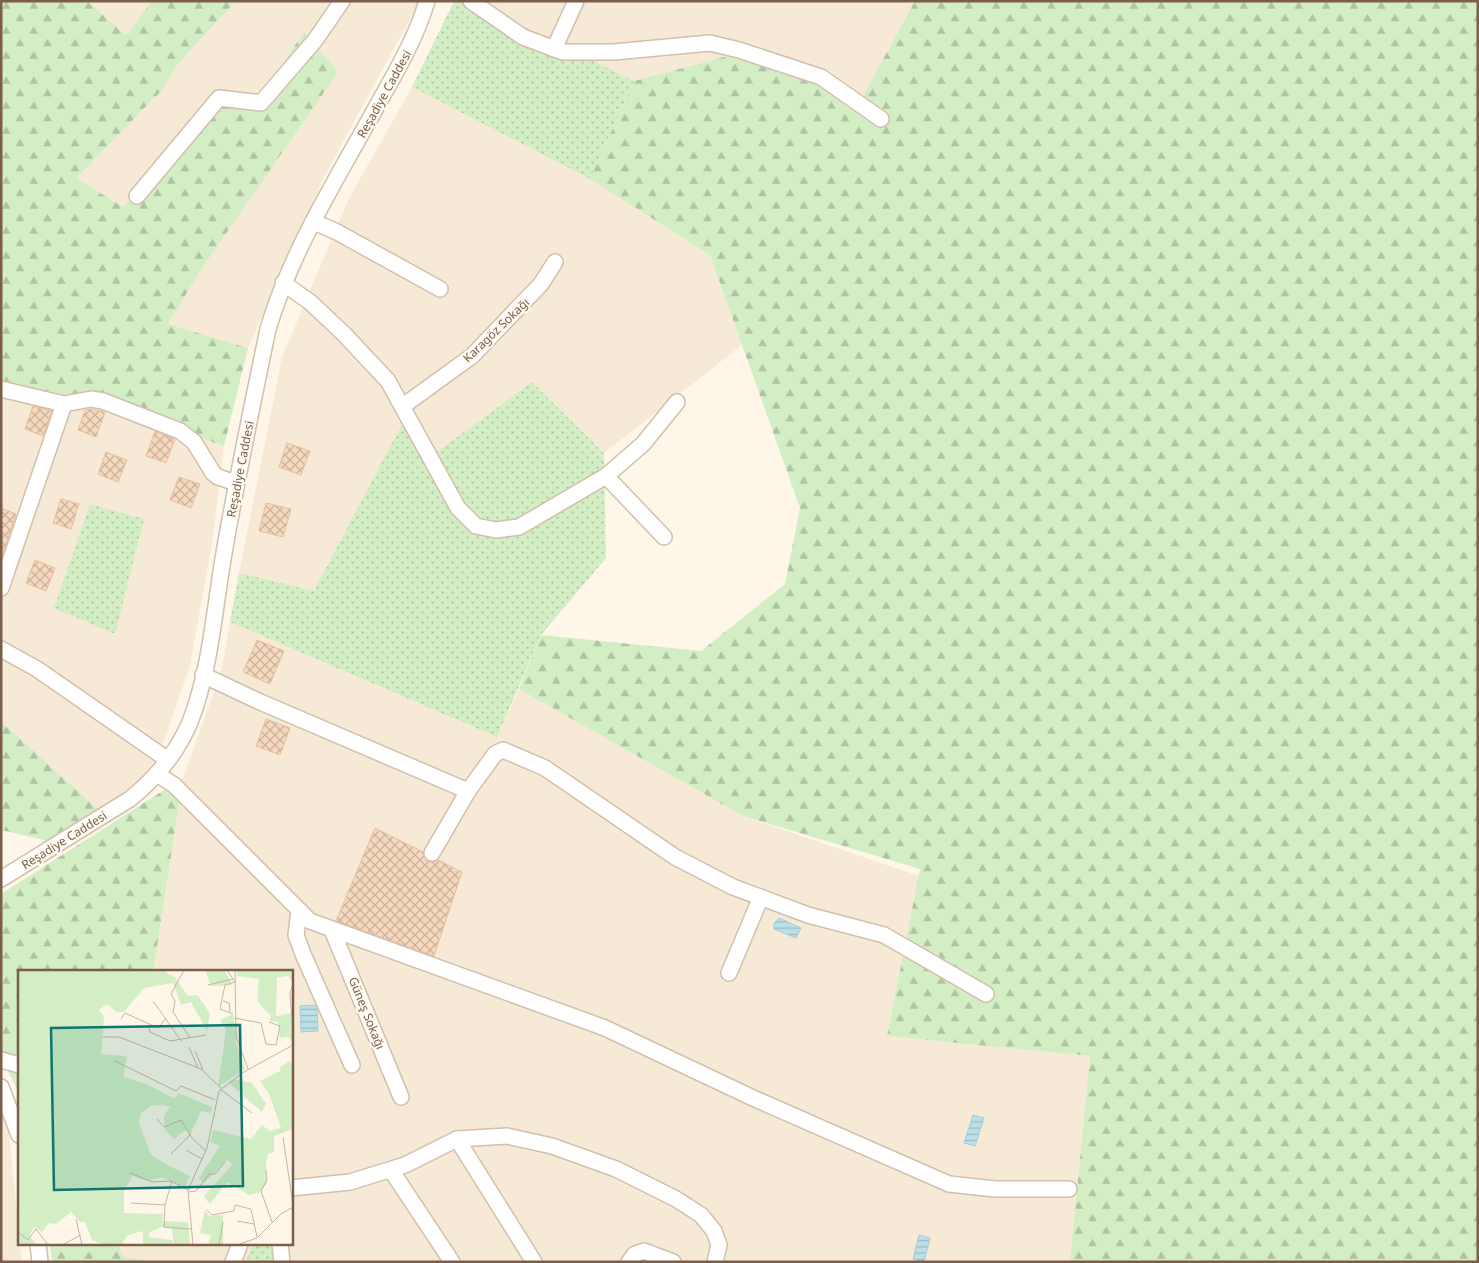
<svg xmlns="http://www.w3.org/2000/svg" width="1479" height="1263" viewBox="0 0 1479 1263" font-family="'Noto Sans',sans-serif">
<defs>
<pattern id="grass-dots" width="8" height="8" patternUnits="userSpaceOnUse" patternTransform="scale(1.25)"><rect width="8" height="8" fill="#d3edc5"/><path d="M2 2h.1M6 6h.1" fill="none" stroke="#b0c3a2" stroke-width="1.8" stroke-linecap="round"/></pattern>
<pattern id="forest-firs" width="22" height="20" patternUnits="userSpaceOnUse" patternTransform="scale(1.25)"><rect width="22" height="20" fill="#d3edc5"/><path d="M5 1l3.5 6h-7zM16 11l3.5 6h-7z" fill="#b0c3a2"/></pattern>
<pattern id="water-rules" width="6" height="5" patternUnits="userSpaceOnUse" patternTransform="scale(1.25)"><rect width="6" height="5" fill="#bbe0ea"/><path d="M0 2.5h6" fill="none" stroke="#9db9c0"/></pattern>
<pattern id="building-cross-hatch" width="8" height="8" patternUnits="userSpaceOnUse" patternTransform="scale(1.25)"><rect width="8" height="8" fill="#f5d8be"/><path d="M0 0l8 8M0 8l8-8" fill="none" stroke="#cbb29c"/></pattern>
</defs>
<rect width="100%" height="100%" fill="#fef7e9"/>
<g fill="#f6ead6">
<path d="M87,1H152L126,35Z"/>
<path d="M236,1H420L328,169L248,348L168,324L202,268L304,32L249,111L216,105L123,207L75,178L163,89L177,65Z"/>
<path d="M473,1H915L863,96L735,54L634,81Z"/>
<path d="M412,87L590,179L710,255L742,345L604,453L532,382L438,451L409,411L314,592L239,573L282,357L349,198Z"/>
<path d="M1,382L79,397L224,446L213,538L190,666L154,769L104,815L1,721Z"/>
<path d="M230,622L497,737L519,689L743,816L919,876L887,1036L1090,1056L1070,1262H285L276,1244H291V972H153L183,778L222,669Z"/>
<path d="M1,1112L9,1132L22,1262H1Z"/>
<path d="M119,1244H252L246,1262H157L123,1257Z"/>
</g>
<g fill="url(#grass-dots)">
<path d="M454,1H473L634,81L590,179L412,87Z"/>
<path d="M532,382L604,453L606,558L541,635L497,737L230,622L239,573L314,591L409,411L438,451Z"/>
<path d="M90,504L144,519L115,634L54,608Z"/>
<path d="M252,1244H276L285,1262H246Z"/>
</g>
<g fill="url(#forest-firs)">
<path d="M1,1H87L126,35L152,1H236L177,65L163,89L76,178L123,207L216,105L250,111L304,32L338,72L202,268L168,324L248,348L224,446L79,397L1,382Z"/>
<path d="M915,1H1478V1262H1070L1090,1056L887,1036L920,869L743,816L519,689L541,635L701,651L785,584L800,508L710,255L590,179L634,81L735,54L863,96Z"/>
<path d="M1,721L104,815L48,841L1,830Z"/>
<path d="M183,778L153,972H19V1094L1,1056V894Z"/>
<path d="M50,1244H119L123,1257L157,1262H52Z"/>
</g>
<g fill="url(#water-rules)" stroke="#a0cfdc">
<path d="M779,918L801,928L796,938L774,929V923Z"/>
<path d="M317,1005L318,1031L301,1032L300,1006Z"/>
<path d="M973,1115L984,1118L975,1146L964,1143Z"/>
<path d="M919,1235L930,1238L924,1262L913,1259Z"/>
</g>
<g fill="url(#building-cross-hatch)" stroke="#e9bf9d">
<path d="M33,406L52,411L43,436L25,429Z"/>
<path d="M91,409L105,412L96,437L78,430L85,410Z"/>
<path d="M155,431L175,439L166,463L146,456Z"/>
<path d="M287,443L310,451L301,475L279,467Z"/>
<path d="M106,452L127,460L118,482L98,474Z"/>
<path d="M179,477L200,484L191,508L170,500Z"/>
<path d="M61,499L79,504L71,529L53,523Z"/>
<path d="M266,503L291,509L283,537L259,531Z"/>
<path d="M1,508L16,514L2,556H1Z"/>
<path d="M35,560L55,568L46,591L26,583Z"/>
<path d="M257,640L284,651L270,684L243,672Z"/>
<path d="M266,719L290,728L280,755L256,746Z"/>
<path d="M375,828L423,852L428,861L438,860L462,872L434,956L336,921Z"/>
</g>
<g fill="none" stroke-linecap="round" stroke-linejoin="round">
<defs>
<g id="minor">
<path d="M471,1L523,37L563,52H614L710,43L739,50L821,77L881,119"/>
<path d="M554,49L576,1"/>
<path d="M137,196L219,98L261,103L316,39L342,1"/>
<path d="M314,222L337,232L440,289"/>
<path d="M283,283L310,302L344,334L388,381L458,508L476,526L496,530L519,527L606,476L664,537"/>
<path d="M1,389L64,404L91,399L103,401L180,431L194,442L213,473L218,477L236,483"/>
<path d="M403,406L472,356L541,284L555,262"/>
<path d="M606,476L643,444L677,402"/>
<path d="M1,588L64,404"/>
<path d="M1,649L37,669L168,760"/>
<path d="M203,675L258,701L468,791L495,754L503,750L545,768L675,857L733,887L808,915L884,935L986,994"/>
<path d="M157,774L174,785L310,921L605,1028L753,1098L949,1184L995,1189H1069"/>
<path d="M432,853L468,791"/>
<path d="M1,879L130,799C156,778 177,753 190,722C210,671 214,613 223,559C236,482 252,406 268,329C292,249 338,177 378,104C397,70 416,38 427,1"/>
<path d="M299,910L296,935L303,954L352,1065"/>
<path d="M332,930L401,1097"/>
<path d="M729,973L761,897"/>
<path d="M1,1060L19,1065"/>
<path d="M1,1087L19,1135"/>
<path d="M457,1139L534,1262"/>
<path d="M391,1170L452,1262"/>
<path d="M291,1188L350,1182L405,1165L457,1139L507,1136L552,1146L616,1169L676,1199L701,1215L714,1231L719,1245L715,1262"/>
<path d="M38,1244L40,1262"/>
<path d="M280,1244L282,1262"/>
<path d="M233,1262L240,1244"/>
<path d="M629,1262L635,1254L644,1251L673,1262"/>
</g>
</defs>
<use href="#minor" stroke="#d2bfad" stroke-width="18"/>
<use href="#minor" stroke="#fff" stroke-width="15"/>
</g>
<g text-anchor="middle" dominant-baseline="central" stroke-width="4.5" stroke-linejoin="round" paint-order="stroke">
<g font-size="12" fill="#7b5e4a" stroke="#fffaf1">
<text transform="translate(384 94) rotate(-61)">Reşadiye Caddesi</text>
<text transform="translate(496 330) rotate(-44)">Karagöz Sokağı</text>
<text transform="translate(240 469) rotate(-79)">Reşadiye Caddesi</text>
<text transform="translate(64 840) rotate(-32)">Reşadiye Caddesi</text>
<text transform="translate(367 1013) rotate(68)">Güneş Sokağı</text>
</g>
</g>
<g transform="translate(18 970)">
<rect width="275" height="275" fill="#fef7e9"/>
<path d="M259,0H275V13L270,6L257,8ZM157,7L170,26L179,25L192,43L189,61L173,32L163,35L155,13ZM160,123L194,137L193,143L183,141L172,165L168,160L156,169L147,160L146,146ZM149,195L172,206L166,218L144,207ZM145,251L170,252L172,275H156L154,259L143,257Z" fill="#d3edc5"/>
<path d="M0,0H148V3L157,7L155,13L126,18L106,42H99L89,34L81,40L86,47L83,84L109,86L105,107L128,114L157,129L154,136L134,135L123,143L121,153L133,185L149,195L144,207L131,211L114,206L106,221V243L145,244L143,257L131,263V267L154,270L156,275H125V261L110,265L104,273L107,275H86L74,270L67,252H62L53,242L38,254L31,253L24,262L16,257L11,266L19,275H0ZM187,0H206L215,15L193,16ZM219,0H259L258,46L273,43L275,73L270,67L262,68L260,52L252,51L253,46L239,31L241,9L219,6ZM215,44L218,73L227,99L200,117L208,60L202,50ZM272,91L275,97V159L256,166V182L250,184L248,192L249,213L241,223L231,225L209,212L193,233L190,232L186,226L215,194L209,190L186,213L181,208L202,176L192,172L195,160L233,169L244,155L252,161L263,158L251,124L242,111L262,101V97ZM217,109L234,113L248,134L244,142L210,112ZM187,240L192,246L205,245V275H190L193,265L182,263Z" fill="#d3edc5"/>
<path fill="none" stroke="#c6b5a4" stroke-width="1" d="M166,0L153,24L157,31L155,42L172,68M209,0L217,12L207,15L202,39L215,44M217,0L218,66L230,99M275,14L272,23L275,62M190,15L215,9M135,31L164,72M205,31L211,33L212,43M216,48L243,53L248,74L258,75L262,56L251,52M103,49L107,43L140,58L148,48M131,55L132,62L152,71L188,65M85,67H101L183,99L203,118M171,77L180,98M177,81L185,100M97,91L158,121L163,116L197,130M202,119L234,143M139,149L146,157L163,150L174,168L188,181M265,167L275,235M168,180L184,189M153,184L172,165M248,200L249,210L243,221L254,252M112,203L134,212L153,211L170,220M170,222L178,221L191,204H197L207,192M113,233L147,235L154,211M147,235L146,257L173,259M189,240L194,245L216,241L217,235L233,239L239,267M58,249L64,275M219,251L236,254M0,262L10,270L18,259L30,275M44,275L63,265M175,275L170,220L189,178L201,121L224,103L275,75M201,275L205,252M219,275L239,268L263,244L275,237"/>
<path fill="#0f766e" fill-opacity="0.15" stroke="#0f766e" stroke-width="2.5" d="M222,55L225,216L36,220L33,58Z"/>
<rect width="275" height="275" fill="none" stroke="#7b5e4a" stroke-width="2.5"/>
</g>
<rect width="1479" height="1263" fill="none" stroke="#7b5e4a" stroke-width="5"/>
</svg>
